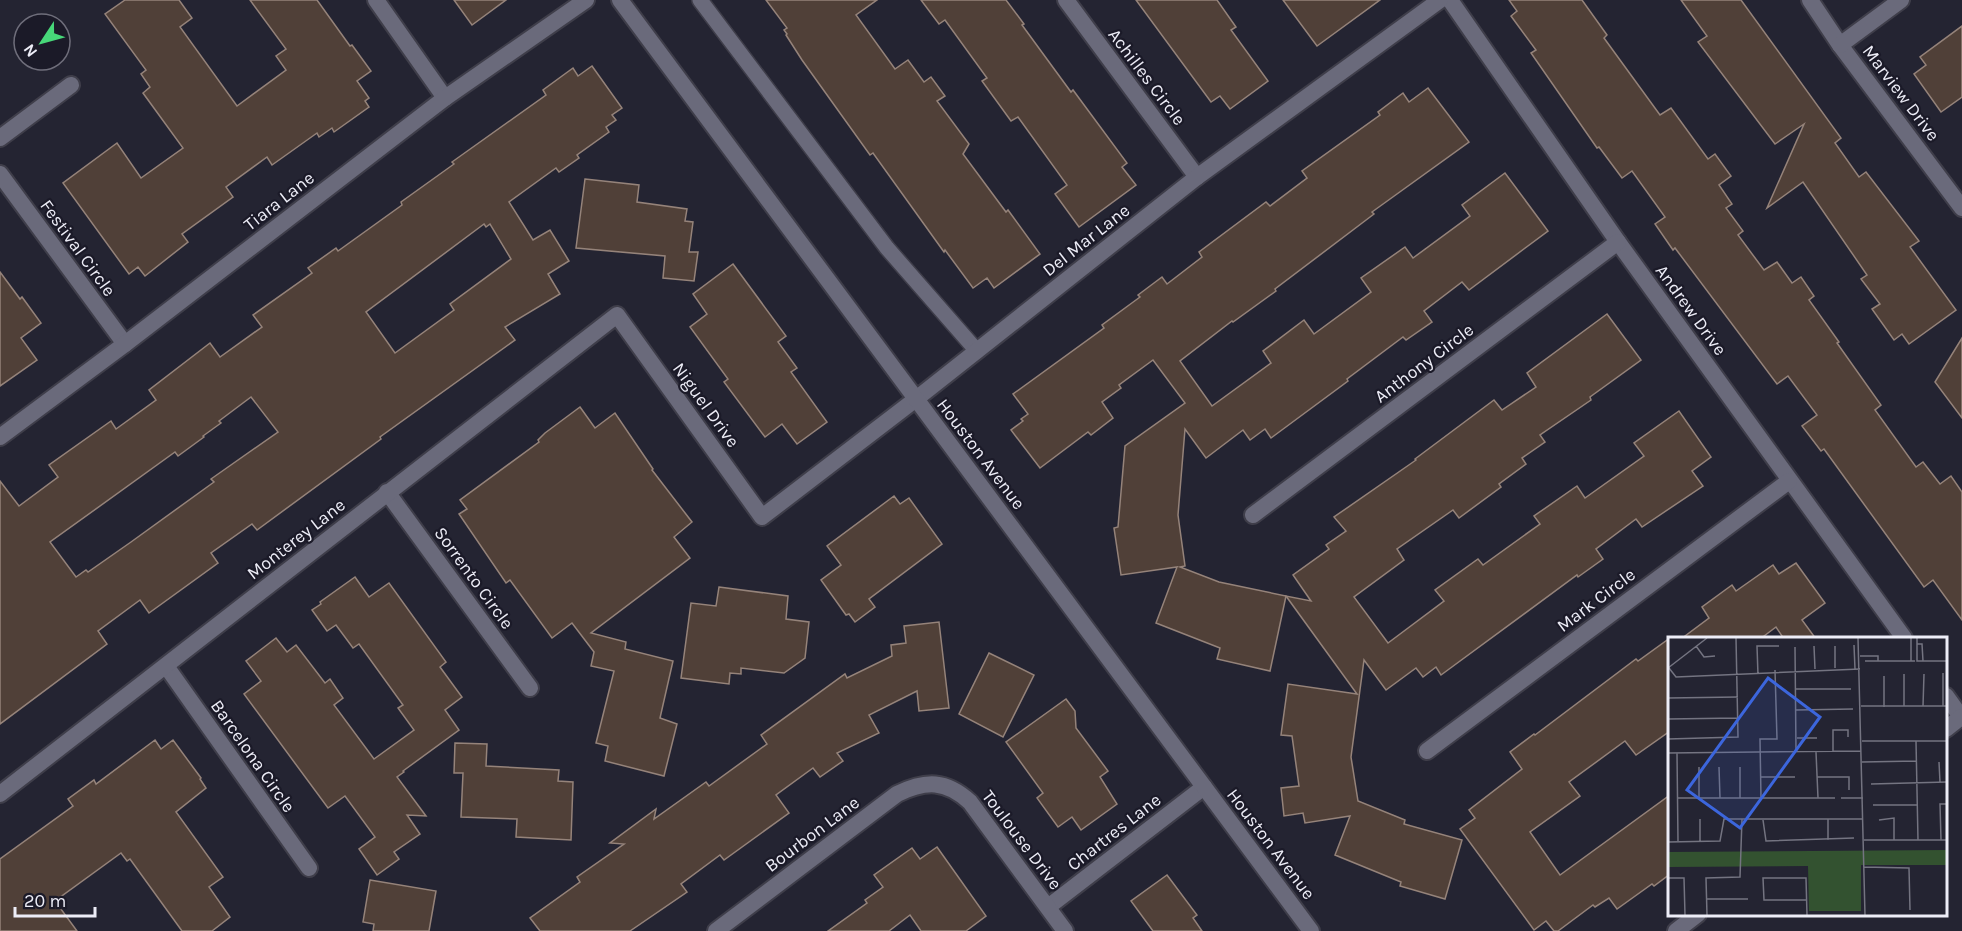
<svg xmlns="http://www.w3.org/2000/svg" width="1962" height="931" viewBox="0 0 1962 931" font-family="Karla,sans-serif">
<rect width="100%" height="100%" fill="#242432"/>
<g fill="#504038" stroke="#95837a" stroke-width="1.5" fill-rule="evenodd">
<path d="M125,0H179L192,18L180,27L237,106L286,70L276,56L286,49L250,0H317L350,46L352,45L371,71L357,81L369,98L365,101L369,107L334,132L332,128L319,137L317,133L272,165L267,157L226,187L233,197L182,234L188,242L145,276L138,267L129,274L63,183L117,143L141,178L183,148L143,93L150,87L141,74L146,70L105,14Z"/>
<path d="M454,0H506L472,25Z"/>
<path d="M766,0H877L856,15L895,69L908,60L924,82L931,77L945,96L937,101L969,144L963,154L1006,212L1008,210L1040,254L994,288L987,278L973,288L945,250L944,252L873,153L870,155L802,60L786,35L787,34L784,30L787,28Z"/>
<path d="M921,0H1006L1024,24L1022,25L1071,92L1073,90L1127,163L1122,167L1136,185L1079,227L1055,194L1067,185L1018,117L1011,121L982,81L987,78L945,20L939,24Z"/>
<path d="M1136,0H1217L1236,27L1231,30L1268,81L1230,109L1220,96L1211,102Z"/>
<path d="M1283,0H1380L1317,46Z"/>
<path d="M1509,0H1582L1607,35L1604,38L1660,115L1671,108L1708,159L1715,154L1731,176L1719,185L1732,204L1726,208L1743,231L1738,235L1764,270L1777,262L1792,283L1801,277L1814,296L1809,300L1839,342L1837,343L1881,405L1875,410L1916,467L1923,462L1940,484L1951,476L1962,492V620L1933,580L1924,587L1824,449L1821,451L1802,426L1817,415L1788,376L1777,384L1675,248L1673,250L1655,224L1665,217L1632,171L1622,178L1599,147L1597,148L1531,53L1536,50L1511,16L1517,11Z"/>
<path d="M1681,0H1741L1841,138L1835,143L1859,177L1866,172L1919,241L1910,247L1956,310L1909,344L1902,334L1894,340L1872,309L1880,304L1861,279L1867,275L1803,182L1767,208L1804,124L1775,144L1698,42L1707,36Z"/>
<path d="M1962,26V97L1941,112L1914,74L1926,65L1920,57Z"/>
<path d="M592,66L622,108L612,115L616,120L606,127L609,132L577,155L579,158L559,172L556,168L509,202L533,240L550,230L569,261L548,274L560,294L505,327L515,340L380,437L381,439L257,530L252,524L211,553L218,563L149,613L140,600L98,631L107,644L0,724V481L19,506L58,477L49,465L111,421L116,429L156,400L149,390L210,343L220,357L262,327L253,315L312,273L308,268L336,248L338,251L402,205L401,202L454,164L452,162L546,95L543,90L573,68L578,76ZM484,224L486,227L490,224L511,259L450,304L454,310L395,353L366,312ZM251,397L278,432L211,479L214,482L131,542L88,572L86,570L76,577L50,542L175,452L178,456L204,437L203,436L221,423L219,421Z"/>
<path d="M1428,88L1469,142L1372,212L1374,214L1275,289L1276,291L1233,322L1232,321L1180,361L1212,406L1271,363L1263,351L1304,320L1314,334L1371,292L1361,278L1405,247L1413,258L1470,216L1462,205L1505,173L1548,231L1469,290L1462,282L1424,311L1432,322L1406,340L1403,337L1347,379L1348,381L1271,438L1265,429L1250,440L1243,430L1206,458L1185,429L1178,515L1185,566L1180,567L1219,582L1286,596L1270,671L1217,659L1220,648L1156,623L1177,567L1121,575L1114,528L1118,527L1125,446L1185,403L1153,360L1119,385L1121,388L1102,402L1113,418L1091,435L1088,432L1040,468L1011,430L1023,421L1021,419L1028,414L1013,394L1104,328L1102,325L1140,297L1138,295L1162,277L1167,284L1202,257L1199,252L1266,202L1270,206L1307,178L1302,171L1380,115L1378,112L1403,93L1409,102Z"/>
<path d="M585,179L639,185L637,202L687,209L685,221L693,222L689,252H698L694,281L663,278L665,256L576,248Z"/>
<path d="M733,264L786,336L778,342L797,368L791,372L827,422L797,444L782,424L765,437L724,382L728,379L690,327L707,314L693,294Z"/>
<path d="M0,272L20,299L22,297L41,323L21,338L37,360L0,386Z"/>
<path d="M1607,314L1641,360L1590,397L1591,400L1540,435L1545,442L1522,458L1526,464L1499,484L1501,487L1459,518L1453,510L1397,549L1404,560L1354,597L1388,643L1444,601L1435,590L1478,559L1483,565L1540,524L1534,516L1577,486L1585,498L1644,456L1634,443L1679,411L1711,457L1692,471L1703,486L1642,527L1636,519L1596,549L1603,559L1578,577L1577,575L1441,675L1436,667L1423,677L1416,668L1386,690L1364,660L1351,757L1358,801L1405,820L1404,824L1462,840L1445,899L1400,886L1401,882L1335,855L1350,816L1305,823L1303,813L1284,816L1281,788L1299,786L1292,736L1281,735L1288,684L1357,694L1286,596L1311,601L1293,575L1329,549L1326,545L1346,531L1334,517L1416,460L1415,459L1494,400L1502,410L1536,387L1527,373Z"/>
<path d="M1962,338V418L1935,382Z"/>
<path d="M580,407L595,428L615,413L653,469L652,470L692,522L674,537L690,558L591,633L626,642L625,649L673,661L660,718L677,724L664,776L605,761L608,746L596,743L614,671L591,666L594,652L572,623L552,638L510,580L506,583L459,514L467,509L460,500L539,442L538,440L545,433Z"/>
<path d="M894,496L900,504L909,498L942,544L869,599L875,607L855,622L849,614L846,615L821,580L841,565L827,546Z"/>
<path d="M1796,563L1825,603L1802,620L1816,639H1784L1776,627L1760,639H1681L1709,618L1702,607L1732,585L1736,591L1773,565L1779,574Z"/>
<path d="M355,577L369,597L389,583L446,662L440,667L462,697L445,710L459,730L403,771L404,772L397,777L426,816L407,815L420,834L394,852L399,859L377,875L359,849L375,837L345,796L328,808L244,694L261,681L246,661L276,638L287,652L296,645L325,683L330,679L343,698L334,705L374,759L414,730L398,708L403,705L359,644L353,648L336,625L327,631L312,610L321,604L320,602Z"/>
<path d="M719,587L788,596L786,619L809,622L805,658L784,673L741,668V674L730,673L729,684L681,678L691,603L716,606Z"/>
<path d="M939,622L949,708L919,711L917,691L869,715L879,733L837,753L843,761L820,777L813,768L776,795L789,813L724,860L720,855L681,884L687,892L630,931H540L530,918L580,882L577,877L624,844L610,843L656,809L654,819L706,782L709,786L767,744L761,735L845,674L847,678L892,656L891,645L906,643L904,626Z"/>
<path d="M1670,638V731L1636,755L1625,741L1569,782L1580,796L1530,832L1560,875L1670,795V874L1654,886L1652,884L1617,909L1609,898L1595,907L1593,905L1558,931H1554L1546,921L1534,930L1460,829L1475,818L1469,810L1522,769L1510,752L1534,734L1535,735L1636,659L1638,661Z"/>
<path d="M989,653L1034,675L1003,737L959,714Z"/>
<path d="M1066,699L1075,711L1076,728L1108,771L1100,777L1117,804L1081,830L1072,817L1058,827L1037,798L1043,793L1006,742Z"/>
<path d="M155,740L161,749L173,740L201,778L200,779L206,788L176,812L223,877L209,887L230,917L212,931H182L130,859L127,861L121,853L55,901L77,931H0V859L73,806L68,799L94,780L96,784Z"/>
<path d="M455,743L487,744L486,766L559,770L558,781L573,782L571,840L516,837L517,819L461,817L463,773H454Z"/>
<path d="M937,847L986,916L966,931H921L910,915L889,931H828L867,903L865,900L883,887L874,875L912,848L920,859Z"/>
<path d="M1167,875L1197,915L1193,918L1202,931H1153L1131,901Z"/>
<path d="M370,880L436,891L429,931H373L374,924L363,922Z"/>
</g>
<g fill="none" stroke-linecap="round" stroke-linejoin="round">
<defs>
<path id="service" d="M700,0L887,248L977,351"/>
<g id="minor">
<path d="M376,0L445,98"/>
<path d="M1066,0L1197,177"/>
<path d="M1450,0L1618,242L1904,638"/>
<path d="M1810,0L1840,45L1962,208"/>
<path d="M1840,45L1901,0"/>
<path d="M0,138L71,85"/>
<path d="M0,174L125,344"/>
<path d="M0,437L125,344L445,98L586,0"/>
<path d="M387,492L530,688"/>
<path d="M1253,515L1618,242"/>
<path d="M166,666L309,868"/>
<path d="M1946,696L1962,718"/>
<path d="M1946,729L1961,717"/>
<path d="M1427,751L1789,481"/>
<path d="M0,794C206,635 410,474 617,315L762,517L916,399L1197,177L1440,0"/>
<path d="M1048,907L1204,787"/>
<path d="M716,931L897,794C926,780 946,780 970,802L1065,931"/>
<path d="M1676,931L1698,914"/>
</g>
<path id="tertiary" d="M620,0L1311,931"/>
</defs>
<use href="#service" stroke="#3f3e4a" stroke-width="18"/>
<use href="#minor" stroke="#3f3e4a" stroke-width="20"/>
<use href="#tertiary" stroke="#3f3e4a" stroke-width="20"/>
<use href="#service" stroke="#6a6a7b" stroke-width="15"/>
<use href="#minor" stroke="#6a6a7b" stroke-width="16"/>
<use href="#tertiary" stroke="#6a6a7b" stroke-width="16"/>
</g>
<g text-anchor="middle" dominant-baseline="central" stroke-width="4.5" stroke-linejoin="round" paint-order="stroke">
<g font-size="18" fill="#ededf7" stroke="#1b1a28">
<text transform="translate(1147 77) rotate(53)">Achilles Circle</text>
<text transform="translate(1901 93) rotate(53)">Marview Drive</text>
<text transform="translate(279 201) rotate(-38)">Tiara Lane</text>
<text transform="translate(1086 240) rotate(-38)">Del Mar Lane</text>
<text transform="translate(78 248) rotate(54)">Festival Circle</text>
<text transform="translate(1691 310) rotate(54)">Andrew Drive</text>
<text transform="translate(1424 363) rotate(-37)">Anthony Circle</text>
<text transform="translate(706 405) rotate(54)">Niguel Drive</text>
<text transform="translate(981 454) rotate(53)">Houston Avenue</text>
<text transform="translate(296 539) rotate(-38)">Monterey Lane</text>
<text transform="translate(474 578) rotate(54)">Sorrento Circle</text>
<text transform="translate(1596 600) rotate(-37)">Mark Circle</text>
<text transform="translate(253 756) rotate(55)">Barcelona Circle</text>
<text transform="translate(1114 832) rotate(-38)">Chartres Lane</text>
<text transform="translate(812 834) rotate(-37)">Bourbon Lane</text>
<text transform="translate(1022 840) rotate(53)">Toulouse Drive</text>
<text transform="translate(1271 844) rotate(53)">Houston Avenue</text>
</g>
</g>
<g transform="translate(1668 637)">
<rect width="279" height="279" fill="#242432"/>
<path d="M279,213V228H193V274H141L140,229L0,230V215Z" fill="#335230"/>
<path fill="none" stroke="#747481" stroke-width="1.5" d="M190,1L197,278M243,1V24M249,1V24H279M249,7H254L255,24M186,8L187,32M28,9L36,20L47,19M146,9L147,32M167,9V31M127,10L128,115M192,19H210V24M197,24H247M0,31L39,1M1,31L8,40L192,32M275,36V69M90,38L89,9H111M216,39V70M128,52H183M0,61L70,60M193,69H279M236,69V37M255,69L256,37M128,73L185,72M0,82L70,81M129,101H149M0,102L70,100L68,1M194,104H279M248,104L250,203M148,115L150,161M165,115V93H180V100M0,116L193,114M9,116L10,204M194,125L249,124M271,125L272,145M31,130V161M51,130L52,161M72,130V161M93,140H127M149,140H181V153M203,147L279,145M10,161H167M173,161H195M93,162L92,102H109L107,33M205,168H250M32,182V204M160,182V203M95,183L98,204L186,201M211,183L226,181V203M196,203H279M273,203L272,167H279M0,205L52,204L56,182H194M196,230L241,231L242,273M0,241H16L17,278M38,262H80M139,263H96L95,241H138L139,278M39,278L38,241L72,240L74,182"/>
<path fill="#3c66dd" fill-opacity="0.15" stroke="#3c66dd" stroke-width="3" d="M100,41L152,80L72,191L19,153Z"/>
<rect width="279" height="279" fill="none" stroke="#ededf7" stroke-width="3"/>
</g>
<g transform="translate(42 42) rotate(234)"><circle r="28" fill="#1b1a28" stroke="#6f6e7b" stroke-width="1.5"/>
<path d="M0-4.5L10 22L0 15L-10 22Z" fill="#47d779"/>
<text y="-9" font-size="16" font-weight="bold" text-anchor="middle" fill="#ededf7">N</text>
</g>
<path d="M15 907v9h80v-9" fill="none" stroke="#ededf7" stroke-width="3"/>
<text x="24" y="907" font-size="18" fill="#ededf7" stroke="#1b1a28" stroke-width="4.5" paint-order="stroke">20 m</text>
</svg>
